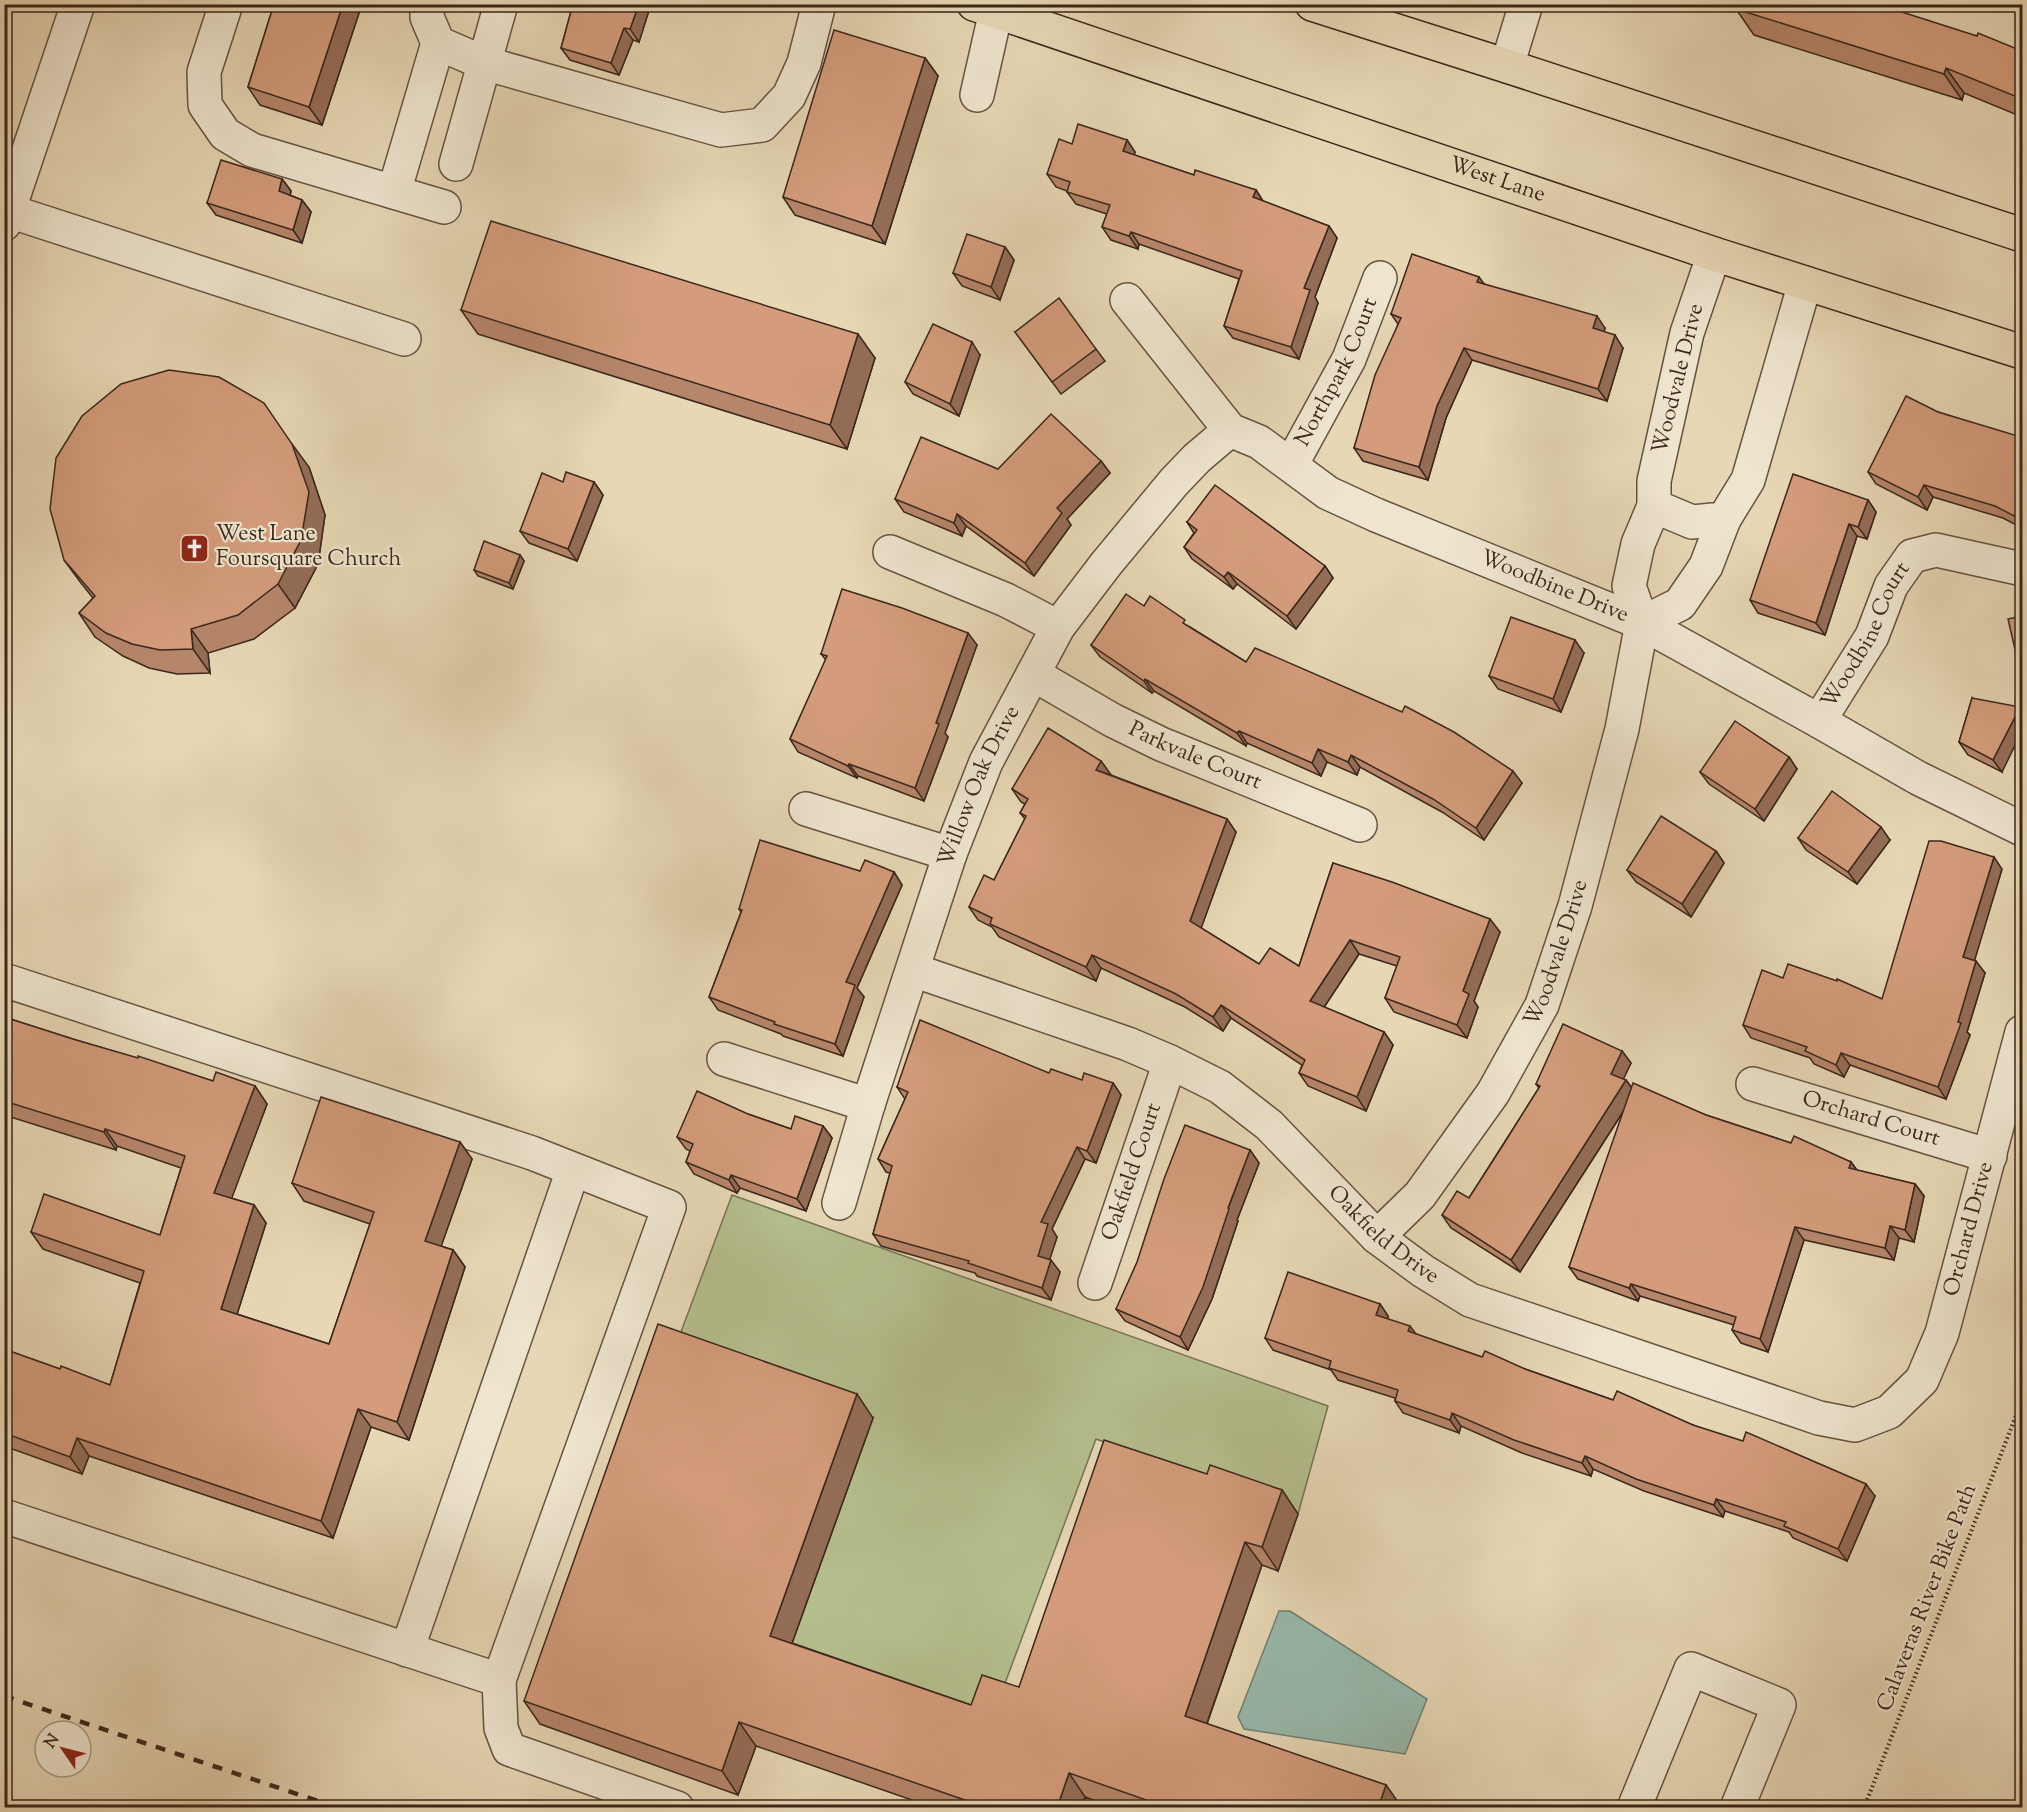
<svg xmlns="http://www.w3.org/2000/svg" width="2027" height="1812" viewBox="0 0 2027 1812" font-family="'Sorts Mill Goudy',serif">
<rect width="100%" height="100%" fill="#e7d7b5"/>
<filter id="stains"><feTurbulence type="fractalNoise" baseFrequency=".00333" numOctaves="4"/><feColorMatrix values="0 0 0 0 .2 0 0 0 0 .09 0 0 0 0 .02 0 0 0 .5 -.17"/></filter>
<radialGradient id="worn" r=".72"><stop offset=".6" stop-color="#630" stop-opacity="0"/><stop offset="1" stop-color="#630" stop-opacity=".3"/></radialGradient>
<path fill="#b5be8d" stroke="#787254" stroke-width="1.5" d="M732,1195L1328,1406L1298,1514L1096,1439L988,1729L786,1661L675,1348Z"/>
<path fill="#97baad" stroke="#727f73" stroke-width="1.5" d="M1279,1611H1290L1427,1699L1405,1754L1244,1729L1238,1717Z"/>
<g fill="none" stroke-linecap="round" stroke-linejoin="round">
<defs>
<g id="minor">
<path d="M226,4L204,72L205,105L225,134L252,150L444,207"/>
<path d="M427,4V17L438,43L484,63L721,130L762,125L789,96L804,63L819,4"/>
<path d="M1507,66L1526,4"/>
<path d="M977,95L996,11"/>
<path d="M456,164L501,4"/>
<path d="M394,192L438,43"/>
<path d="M9,211L404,339"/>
<path d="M4,224L78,4"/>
<path d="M1714,254L1687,333L1654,481V506L1692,522L1724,519L1748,480L1805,283"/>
<path id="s1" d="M1127,300L1230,430L1259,442L1328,493L1376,515L1642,623L1819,721L1918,778L2022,829"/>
<path id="s2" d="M1291,465L1349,359L1380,278"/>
<path d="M890,552L1006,600L1058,627"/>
<path d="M1642,623L1680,604L1706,566L1724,519"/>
<path id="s3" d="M1033,674L1112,720L1161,744L1360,825"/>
<path id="s4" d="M1819,721L1872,636L1891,586L1912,556L1936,550L2022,569"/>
<path d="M806,809L950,854"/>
<path id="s5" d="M913,970L1128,1044L1170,1062L1220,1087L1269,1125L1377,1237L1423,1271L1470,1300L1819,1418L1855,1425L1889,1412L1922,1380L1942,1333L2022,1032"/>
<path d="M4,980L532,1153L669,1207L499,1680L4,1516"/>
<path d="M724,1059L868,1105"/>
<path id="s6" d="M1753,1084L1990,1156"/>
<path id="s7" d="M839,1203L868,1105L950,854L986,762L1058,627L1106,564L1174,482L1197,458L1230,430"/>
<path id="s8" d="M1377,1237L1420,1195L1493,1093L1542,1005L1575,906L1622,729L1642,623L1629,586L1638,544L1654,506"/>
<path id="s9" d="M1095,1283L1170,1062"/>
<path d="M407,1650L573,1170"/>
<path d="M499,1680L501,1728L509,1749L677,1808"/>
<path d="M1634,1808L1691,1669L1779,1705L1737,1808"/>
</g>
<g id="major">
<path id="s10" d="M974,4L1714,254L2022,352"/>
<path d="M1312,4L1507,66L2022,235"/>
</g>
</defs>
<use href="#minor" stroke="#665342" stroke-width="36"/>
<use href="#major" stroke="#3b271b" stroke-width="36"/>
<path stroke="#3b271b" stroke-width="4" stroke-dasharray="1.5 3" stroke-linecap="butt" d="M1864,1808L2022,1400"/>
<use href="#minor" stroke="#efe5cf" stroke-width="33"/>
<use href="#major" stroke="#e7d7b5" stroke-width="33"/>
<path stroke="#3b271b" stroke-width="4.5" stroke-dasharray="10 10" stroke-linecap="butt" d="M4,1696L339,1808"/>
</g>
<g fill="#b6866b" stroke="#3b271b" stroke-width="1.5">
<path d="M274,4H362L322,125L260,105L248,87Z"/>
<path d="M573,4H651L639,42L633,40L619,75L570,60L561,48Z"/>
<path d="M1736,9L2022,51V117L1964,93L1962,100L1754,35Z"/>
<path d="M925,58L938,76L885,244L795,215L783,197Z"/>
<path d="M1127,140L1135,152L1134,155L1194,175L1256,190L1263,201L1329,226L1337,238L1315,297L1318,303L1299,359L1233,338L1224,326L1239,279L1139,244L1138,249L1111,240L1102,227L1107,214L1076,204L1067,192V191L1056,187L1047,174L1072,144Z"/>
<path d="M282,179L291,191L290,195L302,200L311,212L302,243L216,215L207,203Z"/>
<path d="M1005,247L1014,260L1000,300L962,286L953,273Z"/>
<path d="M1484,284L1605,328L1604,332L1623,348L1607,401L1472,360L1446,418L1428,480L1363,461L1354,448L1398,324L1391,314Z"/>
<path d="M461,310L875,358L847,449L478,334Z"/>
<path d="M1015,332L1096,349L1105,361L1061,394Z"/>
<path d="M980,355L959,416L913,394L905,382Z"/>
<path d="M1938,412L2022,439V528L2003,518L1933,497L1927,510L1876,484L1868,472Z"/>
<path d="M1101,461L1110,473L1067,519L1071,525L1034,576L966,526L962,536L904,512L895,499L998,469Z"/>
<path d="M309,467L325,515L318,564L295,608L254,639L208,653L210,673L177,674L149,668L123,656L95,637L79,613L93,598L81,583L64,560Z"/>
<path d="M563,482H594L603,495L577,561L529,543L520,531Z"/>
<path d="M1868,500L1876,512L1867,539L1857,536L1825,635L1758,613L1750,600Z"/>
<path d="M1187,522L1325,566L1333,578L1296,629L1237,584L1233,589L1192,559L1184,547L1194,533Z"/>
<path d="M520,555L524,561L513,589L478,576L474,570Z"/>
<path d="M1144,606L1190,627L1246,662L1522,783L1484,840L1442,812L1360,767L1357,775L1327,762L1321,776L1247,743L1246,746L1154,691L1152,693L1100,657L1091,645Z"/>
<path d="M977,645L945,733L948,737L924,801L858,776L857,778L798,752L790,739L826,660L821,654Z"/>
<path d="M1584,653L1561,712L1498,689L1489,676Z"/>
<path d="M1972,698L2002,772L1968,755L1959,742Z"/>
<path d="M1789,757L1797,769L1764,821L1709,784L1700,772Z"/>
<path d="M1101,761L1111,775L1227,819L1236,832L1201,928L1259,964L1299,966L1333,863L1500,932L1474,1001L1478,1007L1467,1038L1394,1012L1385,998L1397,966L1359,954L1324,1007L1384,1032L1393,1045L1366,1111L1308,1086L1299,1073L1302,1065L1231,1018L1223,1031L1185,1007L1101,968L1096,981L999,937L992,927L978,920L969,907L994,880L1025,819L1020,813L1025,804L1021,802L1012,789Z"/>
<path d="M1798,838L1890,840L1857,884L1806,850Z"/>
<path d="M1716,851L1724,863L1691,917L1636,882L1627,870Z"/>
<path d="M2002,869L1974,960L1985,973L1967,1032L1970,1035L1946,1099L1850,1065L1844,1077L1814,1064L1810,1058L1751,1038L1743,1025L1783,978L1837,981L1882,999Z"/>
<path d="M860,871L894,872L902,885L857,988L864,997L843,1056L783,1036L781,1034L718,1010L709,997L741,912L739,909Z"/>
<path d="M4,1017L76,1040L213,1081L255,1086L267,1104L231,1198L254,1205L266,1223L237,1314L329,1344L370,1224L304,1201L292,1183L460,1142L472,1159L441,1246L453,1250L465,1267L409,1440L371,1427L333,1538L89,1456L82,1474L4,1446V1349L60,1369L110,1385L140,1283L43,1249L31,1232L160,1235L181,1168L117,1146L116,1150L4,1115Z"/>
<path d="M1622,1051L1631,1063L1623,1079L1626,1080L1632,1088L1706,1115L1791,1143L1851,1162L1857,1170L1915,1184L1924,1196L1914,1242L1899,1238L1894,1260L1804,1240L1768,1352L1741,1343L1732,1330L1734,1325L1640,1296L1638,1301L1578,1279L1569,1267L1625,1109L1520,1272L1451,1228L1442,1215L1469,1198L1539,1088L1536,1084Z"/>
<path d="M1049,1073L1082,1080L1113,1083L1121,1095L1096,1163L1085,1159L1052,1229L1057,1237L1049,1260L1060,1272L1051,1300L977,1276L975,1273L881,1246L873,1234L890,1173L886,1172L878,1159L905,1099L897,1087Z"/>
<path d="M748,1114L791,1129L823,1126L832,1138L806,1211L740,1188L737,1193L694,1174L686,1162L690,1151L686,1149L677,1137Z"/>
<path d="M1250,1150L1259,1163L1237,1220L1238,1221L1212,1299L1188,1350L1125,1321L1116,1309Z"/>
<path d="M1380,1304L1388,1316V1319L1415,1334L1482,1357L1525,1369L1613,1400L1693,1425L1875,1496L1847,1561L1793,1538L1789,1532L1725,1511L1723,1517L1644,1491L1593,1469L1591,1476L1522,1453L1461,1426L1459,1433L1403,1413L1395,1401V1398L1338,1380L1331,1370L1273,1350L1265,1338Z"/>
<path d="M873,1418L792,1643L971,1705L1019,1687L1207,1474L1282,1490L1298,1514L1278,1571L1262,1565L1207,1724L1386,1785L1402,1808H1116L1085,1797L1082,1808H935L756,1746L738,1795L540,1724L524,1701Z"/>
</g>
<g fill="#946d57" stroke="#3b271b" stroke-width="1.5">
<path d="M343,4H362L322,125L309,107Z"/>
<path d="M639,4H651L639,42L630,29Z"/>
<path d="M624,28L633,40L619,75L611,63Z"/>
<path d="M925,58L938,76L885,244L872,226Z"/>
<path d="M1946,68L1964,93L1962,100L1944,74Z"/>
<path d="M1127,140L1135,152L1132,164L1123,151Z"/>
<path d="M282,179L291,191L288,204L279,191Z"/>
<path d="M1256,190L1264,203L1253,197Z"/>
<path d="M302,200L311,212L302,243L293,230Z"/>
<path d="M1329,226L1337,238L1315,297L1318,303L1299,359L1291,347L1304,288Z"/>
<path d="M1131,232L1139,244L1138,249L1129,236Z"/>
<path d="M1005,247L1014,260L1000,300L991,287Z"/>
<path d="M1479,277L1488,289L1477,282Z"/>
<path d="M1597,316L1605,328L1601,341L1593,328Z"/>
<path d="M858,334L875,358L847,449L830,425Z"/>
<path d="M1615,335L1623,348L1607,401L1598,389Z"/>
<path d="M972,342L980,355L959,416L950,404Z"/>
<path d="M1464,348L1472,360L1446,418L1428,480L1419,467L1437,406Z"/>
<path d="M2021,437L2022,439V455L2018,448Z"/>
<path d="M292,444L309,467L325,515L318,564L295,608L278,584Z"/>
<path d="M1101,461L1110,473L1067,519L1071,525L1034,576L1025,563L1057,508Z"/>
<path d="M594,482L603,495L577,561L568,549Z"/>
<path d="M1924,485L1933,497L1927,510L1918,497Z"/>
<path d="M1868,500L1876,512L1867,539L1858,527Z"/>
<path d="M957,514L966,526L962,536L954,523Z"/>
<path d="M1849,524L1857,536L1825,635L1816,623Z"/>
<path d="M520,555L524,561L513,589L509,583Z"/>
<path d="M1325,566L1333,578L1296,629L1287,616Z"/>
<path d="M1228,572L1237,584L1233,589L1224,577Z"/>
<path d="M191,629L208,653L210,673L193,649Z"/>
<path d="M968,633L977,645L945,733L948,737L924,801L915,788L936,723Z"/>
<path d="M1575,640L1584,653L1561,712L1553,699Z"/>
<path d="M1145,679L1154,691L1152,693L1144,681Z"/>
<path d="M2020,707L2022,711V731L2002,772L1993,760Z"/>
<path d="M1239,731L1247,743L1246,746L1237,733Z"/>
<path d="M1318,749L1327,762L1321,776L1312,763Z"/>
<path d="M1351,755L1360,767L1357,775L1348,762Z"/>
<path d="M1789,757L1797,769L1764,821L1755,809Z"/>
<path d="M1101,761L1111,775L1096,770Z"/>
<path d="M849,764L858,776L857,778L848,766Z"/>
<path d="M1513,771L1522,783L1484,840L1476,828Z"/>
<path d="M1227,819L1236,832L1199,934L1190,921Z"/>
<path d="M1881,827L1890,840L1857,884L1848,872Z"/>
<path d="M1716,851L1724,863L1691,917L1682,904Z"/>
<path d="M1994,857L2002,869L1972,969L1963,957Z"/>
<path d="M894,872L902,885L857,988L864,997L843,1056L835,1044L846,982Z"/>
<path d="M1490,919L1500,932L1474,1001L1478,1007L1467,1038L1457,1025L1463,991Z"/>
<path d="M1350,940L1359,954L1319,1015L1310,1001Z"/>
<path d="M1092,955L1101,968L1096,981L1086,967Z"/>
<path d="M1976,961L1985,973L1967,1032L1970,1035L1946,1099L1938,1087Z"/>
<path d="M1221,1005L1231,1018L1223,1031L1213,1017Z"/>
<path d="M1384,1032L1393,1045L1366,1111L1357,1097Z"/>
<path d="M1622,1051L1631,1063L1620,1086L1611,1074Z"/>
<path d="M1841,1053L1850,1065L1844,1077L1836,1065Z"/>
<path d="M1626,1080L1635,1093L1520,1272L1511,1260Z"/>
<path d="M1113,1083L1121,1095L1096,1163L1087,1151Z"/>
<path d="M255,1086L267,1104L227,1211L214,1193Z"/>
<path d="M823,1126L832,1138L806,1211L797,1199Z"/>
<path d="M105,1129L117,1146L116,1150L104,1132Z"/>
<path d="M460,1142L472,1159L437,1258L425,1241Z"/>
<path d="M1077,1147L1085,1159L1052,1229L1057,1237L1047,1268L1038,1256L1041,1222Z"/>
<path d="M1250,1150L1259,1163L1237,1220L1238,1221L1212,1299L1188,1350L1180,1337Z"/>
<path d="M1851,1162L1860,1175L1849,1168Z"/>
<path d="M731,1175L740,1188L737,1193L729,1180Z"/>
<path d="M1915,1184L1924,1196L1914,1242L1905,1230Z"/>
<path d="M254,1205L266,1223L233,1327L221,1309Z"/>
<path d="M1890,1226L1899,1238L1894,1260L1885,1248Z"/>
<path d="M1795,1227L1804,1240L1768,1352L1760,1339Z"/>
<path d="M453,1250L465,1267L409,1440L397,1422Z"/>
<path d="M1051,1260L1060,1272L1051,1300L1042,1288Z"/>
<path d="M1631,1284L1640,1296L1638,1301L1629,1288Z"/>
<path d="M1380,1304L1388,1316L1385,1327L1376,1315Z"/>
<path d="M1410,1326L1419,1338L1408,1331Z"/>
<path d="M857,1394L873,1418L786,1660L770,1636Z"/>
<path d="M358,1409L371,1427L333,1538L321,1521Z"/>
<path d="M1452,1413L1461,1426L1459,1433L1450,1420Z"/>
<path d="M77,1438L89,1456L82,1474L70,1457Z"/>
<path d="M1585,1456L1593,1469L1591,1476L1582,1463Z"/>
<path d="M1866,1484L1875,1496L1847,1561L1838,1549Z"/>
<path d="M1282,1490L1298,1514L1278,1571L1262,1547Z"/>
<path d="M1716,1499L1725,1511L1723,1517L1714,1505Z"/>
<path d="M1245,1542L1262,1565L1201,1740L1185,1716Z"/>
<path d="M739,1722L756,1746L738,1795L722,1771Z"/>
<path d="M1069,1773L1085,1797L1082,1808H1057Z"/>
<path d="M1386,1785L1402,1808H1378Z"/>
</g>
<g fill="#d49c7c" stroke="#3b271b" stroke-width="1.5">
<path d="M274,4H343L309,107L248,87Z"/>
<path d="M573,4H639L630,29L624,28L611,63L561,48Z"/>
<path d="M1738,4H1877L1977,36L1978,33L2022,51V99L1946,68L1944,74L1736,9Z"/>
<path d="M834,30L925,58L872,226L783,197Z"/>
<path d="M1078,124L1127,140L1123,151L1194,175L1195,170L1256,190L1253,197L1329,226L1304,288L1310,290L1291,347L1224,326L1242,271L1131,232L1129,236L1102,227L1110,205L1067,192L1070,182L1047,174L1059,139L1072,144Z"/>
<path d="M221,160L282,179L279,191L302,200L293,230L207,203Z"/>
<path d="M491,221L858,334L830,425L461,310Z"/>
<path d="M967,234L1005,247L991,287L953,273Z"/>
<path d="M1412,254L1479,277L1477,282L1597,316L1593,328L1615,335L1598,389L1464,348L1437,406L1419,467L1354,448L1375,375L1401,318L1391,314Z"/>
<path d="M1059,298L1096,349L1052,382L1015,332Z"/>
<path d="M933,324L972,342L950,404L905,382Z"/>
<path d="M169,370L219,377L264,403L292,444L309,492L301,540L278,584L238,615L191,629L193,649L160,650L132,644L106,633L79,613L95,596L64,560L50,509L56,458L82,416L121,384Z"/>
<path d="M1906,396L1938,412L2021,437L2018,448L2022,451V520L1995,506L1924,485L1918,497L1868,472Z"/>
<path d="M1051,414L1101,461L1057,508L1062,513L1025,563L957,514L954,523L895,499L921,437L998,469Z"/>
<path d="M566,472L594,482L568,549L520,531L542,473L563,482Z"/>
<path d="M1793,474L1868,500L1858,527L1849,524L1816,623L1750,600Z"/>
<path d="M1215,485L1325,566L1287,616L1228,572L1224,577L1184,547L1197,530L1187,522Z"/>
<path d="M484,541L520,555L509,583L474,570Z"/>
<path d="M842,589L902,608L968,633L936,723L939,724L915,788L849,764L848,766L790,739L827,656L821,654Z"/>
<path d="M1126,594L1144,606L1150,596L1185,620L1183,623L1246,662L1255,648L1402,712L1405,706L1454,732L1513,771L1476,828L1433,799L1351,755L1348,762L1318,749L1312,763L1239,731L1237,733L1145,679L1144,681L1091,645Z"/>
<path d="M2022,616V680L2008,619Z"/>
<path d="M1511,617L1575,640L1553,699L1489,676Z"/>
<path d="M1972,698L2020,707L1993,760L1959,742Z"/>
<path d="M1735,721L1789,757L1755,809L1700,772Z"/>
<path d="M1048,728L1101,761L1096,770L1227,819L1190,921L1259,964L1270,948L1299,966L1333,863L1392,882L1490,919L1463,991L1469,994L1457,1025L1385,998L1400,957L1350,940L1310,1001L1384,1032L1357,1097L1299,1073L1305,1060L1221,1005L1213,1017L1176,994L1092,955L1086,967L990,924L992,918L969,907L984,875L994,880L1026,816L1020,813L1028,799L1012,789Z"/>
<path d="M1832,791L1881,827L1848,872L1798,838Z"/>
<path d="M1661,816L1716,851L1682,904L1627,870Z"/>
<path d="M760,840L860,871L865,860L894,872L846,982L855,985L835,1044L774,1024L775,1022L709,997L742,910L739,909Z"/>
<path d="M1929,841H1941L1994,857L1963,957L1976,961L1958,1022L1961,1023L1938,1087L1841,1053L1836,1065L1805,1051L1807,1047L1743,1025L1762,970L1783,978L1788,964L1837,981V979L1882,999Z"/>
<path d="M4,1017L76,1040L138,1058V1056L213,1081L216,1072L255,1086L214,1193L254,1205L221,1309L329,1344L374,1212L292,1183L321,1097L460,1142L425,1241L453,1250L397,1422L358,1409L321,1521L77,1438L70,1457L4,1433V1349L60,1369L61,1366L110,1385L144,1271L31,1232L44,1194L160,1235L185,1156L105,1129L104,1132L4,1101Z"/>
<path d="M920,1020L1049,1073L1051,1069L1082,1080L1084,1073L1113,1083L1087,1151L1077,1147L1041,1222L1048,1224L1038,1256L1051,1260L1042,1288L968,1263L969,1261L873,1234L892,1166L878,1159L908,1092L897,1087Z"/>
<path d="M1563,1024L1622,1051L1611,1074L1626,1080L1511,1260L1442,1215L1457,1191L1469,1198L1503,1145L1540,1086L1536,1084Z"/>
<path d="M1633,1083L1706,1115L1791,1143L1794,1136L1851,1162L1849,1168L1915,1184L1905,1230L1890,1226L1885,1248L1795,1227L1760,1339L1732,1330L1736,1317L1631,1284L1629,1288L1569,1267Z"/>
<path d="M697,1091L748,1114L791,1129L795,1116L823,1126L797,1199L731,1175L729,1180L686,1162L693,1144L677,1137Z"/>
<path d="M1185,1125L1250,1150L1228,1208L1229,1209L1203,1287L1180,1337L1116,1309L1137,1262L1164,1179Z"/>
<path d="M1288,1272L1380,1304L1376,1315L1410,1326L1408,1331L1482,1357L1485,1351L1525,1369L1613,1400L1617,1391L1693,1425L1743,1441L1746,1432L1866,1484L1838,1549L1784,1526L1786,1522L1716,1499L1714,1505L1636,1479L1585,1456L1582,1463L1514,1440L1452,1413L1450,1420L1395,1401L1398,1390L1329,1368L1331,1361L1265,1338Z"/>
<path d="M658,1324L857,1394L770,1636L971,1705L982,1675L1019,1687L1104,1440L1207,1474L1210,1465L1282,1490L1262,1547L1245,1542L1185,1716L1386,1785L1378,1808H1169L1069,1773L1057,1808H988L739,1722L722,1771L524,1701Z"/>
</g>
<defs>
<symbol id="church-square" viewBox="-11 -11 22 22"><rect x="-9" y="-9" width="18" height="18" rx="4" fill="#8f2418" stroke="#efe5cf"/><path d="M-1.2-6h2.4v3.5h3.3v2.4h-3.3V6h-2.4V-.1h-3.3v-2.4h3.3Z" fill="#fff"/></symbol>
</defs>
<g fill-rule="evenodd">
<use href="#church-square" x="178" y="532" width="33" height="33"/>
</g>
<g text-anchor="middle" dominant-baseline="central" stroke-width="4.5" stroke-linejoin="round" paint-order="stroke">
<g font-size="22" fill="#3b271b" stroke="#efe5cf">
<text stroke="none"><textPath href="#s10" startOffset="552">West Lane</textPath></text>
<text stroke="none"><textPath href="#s2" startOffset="104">Northpark Court</textPath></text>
<text transform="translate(1679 379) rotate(-76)">Woodvale Drive</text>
<text stroke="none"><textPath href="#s1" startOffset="528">Woodbine Drive</textPath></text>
<text stroke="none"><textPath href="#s4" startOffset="98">Woodbine Court</textPath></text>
<text stroke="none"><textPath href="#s3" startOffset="182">Parkvale Court</textPath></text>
<text stroke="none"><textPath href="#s7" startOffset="440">Willow Oak Drive</textPath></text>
<text stroke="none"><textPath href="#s8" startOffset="340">Woodvale Drive</textPath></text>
<text stroke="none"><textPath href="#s6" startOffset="123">Orchard Court</textPath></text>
<text stroke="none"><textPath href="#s9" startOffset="117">Oakfield Court</textPath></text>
<text stroke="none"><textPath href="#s5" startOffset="1305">Orchard Drive</textPath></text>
<text stroke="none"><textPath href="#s5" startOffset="550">Oakfield Drive</textPath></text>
<text transform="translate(1928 1598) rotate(-69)">Calaveras River Bike Path</text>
</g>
<g font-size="22" fill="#3b271b" stroke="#efe5cf" text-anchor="start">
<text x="216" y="535">West Lane<tspan x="216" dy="25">Foursquare Church</tspan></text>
</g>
</g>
<rect width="2027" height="1812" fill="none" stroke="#e7d7b5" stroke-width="24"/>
<rect x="6" y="6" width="2015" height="1800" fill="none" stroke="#3b271b" stroke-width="3"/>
<rect x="12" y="12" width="2003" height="1788" fill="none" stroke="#3b271b" stroke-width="1.5"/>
<g transform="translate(63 1749) rotate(305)"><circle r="28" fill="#efe5cf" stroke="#a79987" stroke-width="1.5"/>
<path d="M0-4.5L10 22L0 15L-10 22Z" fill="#8f2418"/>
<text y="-9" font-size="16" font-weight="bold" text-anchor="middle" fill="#3b271b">N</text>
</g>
<rect width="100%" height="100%" filter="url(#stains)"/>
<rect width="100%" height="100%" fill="url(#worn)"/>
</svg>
